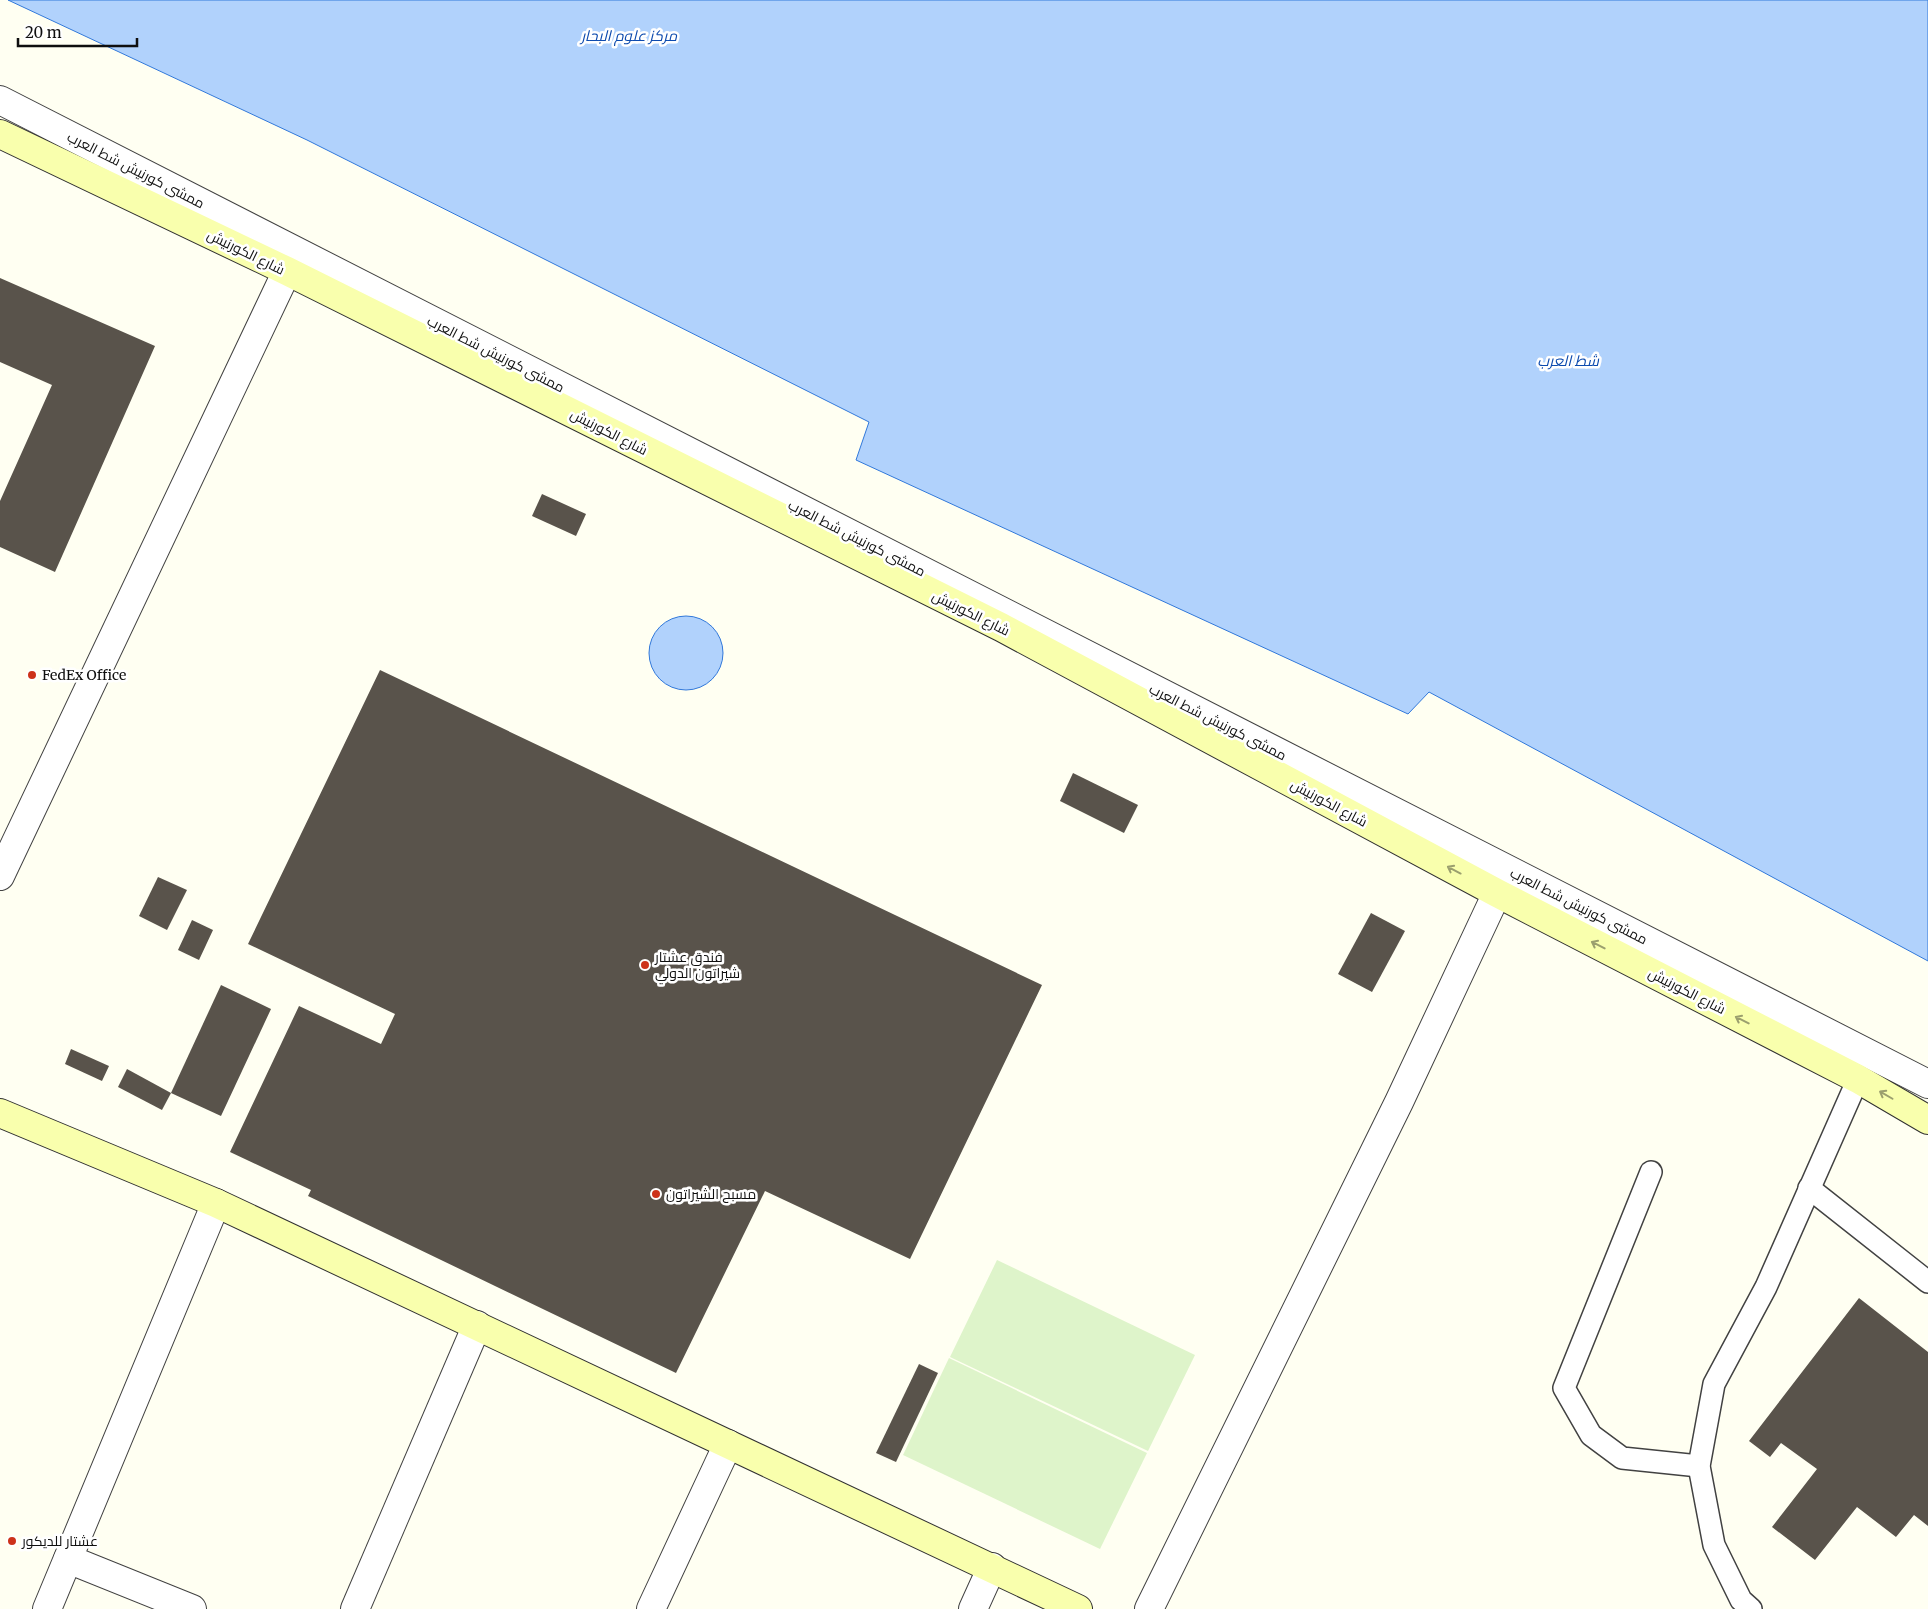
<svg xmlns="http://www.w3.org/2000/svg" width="1928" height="1609" viewBox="0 0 1928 1609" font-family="Merriweather,Cairo,serif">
<rect width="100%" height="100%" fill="#fffff2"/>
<g fill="#def4ca">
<path d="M997,1260L1195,1355L1148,1451L950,1357Z"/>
<path d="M949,1358L1147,1453L1100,1549L903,1455Z"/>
</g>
<g fill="#b1d2fc" stroke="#3178da">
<path d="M8,0H1928V961L1429,692L1408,714L856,460L869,422L307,140Z"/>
<circle cx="686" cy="653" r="37"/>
</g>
<g fill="#59534b">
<path d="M0,278L155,346L55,572L0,547V501L52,385L0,362Z"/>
<path d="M542,494L586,514L576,536L532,516Z"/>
<path d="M380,670L1042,985L910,1259L765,1191L676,1373L308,1196L311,1190L230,1152L299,1006L381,1044L395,1014L248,944Z"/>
<path d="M1073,773L1138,805L1124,833L1060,801Z"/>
<path d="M158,877L187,890L167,930L139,916Z"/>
<path d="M1371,913L1405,931L1372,992L1338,974Z"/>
<path d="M192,920L213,930L199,960L178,950Z"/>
<path d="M221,985L271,1009L221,1116L171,1093Z"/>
<path d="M71,1049L109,1066L102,1081L65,1064Z"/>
<path d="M127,1069L171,1093L162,1110L118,1087Z"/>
<path d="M1859,1298L1928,1352V1526L1914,1515L1896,1537L1857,1507L1815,1560L1772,1527L1817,1469L1781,1443L1770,1457L1749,1441Z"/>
<path d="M919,1364L938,1373L896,1462L876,1453Z"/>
</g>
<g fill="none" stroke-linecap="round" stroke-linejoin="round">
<defs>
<g id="lane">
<path d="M1651,1172L1564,1388L1591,1435L1622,1458L1699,1466"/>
<path d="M1809,1188L1928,1282"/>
<path d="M1751,1609L1741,1600L1714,1545L1699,1466L1714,1384L1766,1287L1858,1079"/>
</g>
<g id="street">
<path d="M0,100L1928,1084"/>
<path d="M0,876L287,271"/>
<path d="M68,1559L192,1609"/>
<path d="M47,1609L216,1203"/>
<path d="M355,1609L477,1325"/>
<path d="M651,1609L728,1444"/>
<path d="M973,1609L992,1567"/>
<path d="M1149,1609L1399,1102L1497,893"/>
</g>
<g id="secondary">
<path d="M0,134L287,271L1001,627L1497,893L1858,1079L1928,1120"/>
<path d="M0,1113L216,1203L1078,1609"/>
</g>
</defs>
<use href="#lane" stroke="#424242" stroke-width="24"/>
<use href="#street" stroke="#424242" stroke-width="30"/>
<use href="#secondary" stroke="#313131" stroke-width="30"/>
<use href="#lane" stroke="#fff" stroke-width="21"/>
<use href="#street" stroke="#fff" stroke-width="28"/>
<use href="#secondary" stroke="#f9ffad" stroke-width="28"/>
</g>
<defs><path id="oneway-shaft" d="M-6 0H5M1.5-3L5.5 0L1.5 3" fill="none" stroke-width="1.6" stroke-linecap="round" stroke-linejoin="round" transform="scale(1.25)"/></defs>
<g stroke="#9b9f6e">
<use href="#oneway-shaft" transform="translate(1454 870) rotate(-152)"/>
<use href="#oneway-shaft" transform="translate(1598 945) rotate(-153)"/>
<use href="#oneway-shaft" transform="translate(1742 1020) rotate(-153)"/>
<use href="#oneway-shaft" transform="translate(1886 1095) rotate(-150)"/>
</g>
<g fill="#cd321a" stroke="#fff" stroke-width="2">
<circle cx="32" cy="675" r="5"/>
<circle cx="645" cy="965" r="5"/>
<circle cx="656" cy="1194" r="5"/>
<circle cx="12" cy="1541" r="5"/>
</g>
<g text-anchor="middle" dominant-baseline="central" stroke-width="5" stroke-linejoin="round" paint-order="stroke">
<g font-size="14" fill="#0f0f0f" stroke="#fff">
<text transform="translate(136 170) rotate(27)">ممشى كورنيش شط العرب</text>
<text transform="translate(246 252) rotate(26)">شارع الكورنيش</text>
<text transform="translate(496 354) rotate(27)">ممشى كورنيش شط العرب</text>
<text transform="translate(609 432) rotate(27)">شارع الكورنيش</text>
<text transform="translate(857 538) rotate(27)">ممشى كورنيش شط العرب</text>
<text transform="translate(971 613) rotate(26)">شارع الكورنيش</text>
<text transform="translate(1218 722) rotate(27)">ممشى كورنيش شط العرب</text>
<text transform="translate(1329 803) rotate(28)">شارع الكورنيش</text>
<text transform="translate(1579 906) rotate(27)">ممشى كورنيش شط العرب</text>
<text transform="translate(1687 991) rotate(27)">شارع الكورنيش</text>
</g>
<g font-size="14" fill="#0f0f0f" stroke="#fff" text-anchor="start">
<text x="42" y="675">FedEx Office</text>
<text x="655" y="957">فندق عشتار<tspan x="655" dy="16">شيراتون الدولي</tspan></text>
<text x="666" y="1194">مسبح الشيراتون</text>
<text x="22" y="1541">عشتار للديكور</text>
</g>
<g font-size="15" font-style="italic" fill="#0c4aae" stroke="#fff">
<text x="629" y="35">مركز علوم البحار</text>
<text x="1568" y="360">شط العرب</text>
</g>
</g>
<path d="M18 38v8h119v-8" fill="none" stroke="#0f0f0f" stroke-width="2.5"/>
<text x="25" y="38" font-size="15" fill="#0f0f0f" stroke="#ffffff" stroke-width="4" paint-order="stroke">20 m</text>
</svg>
